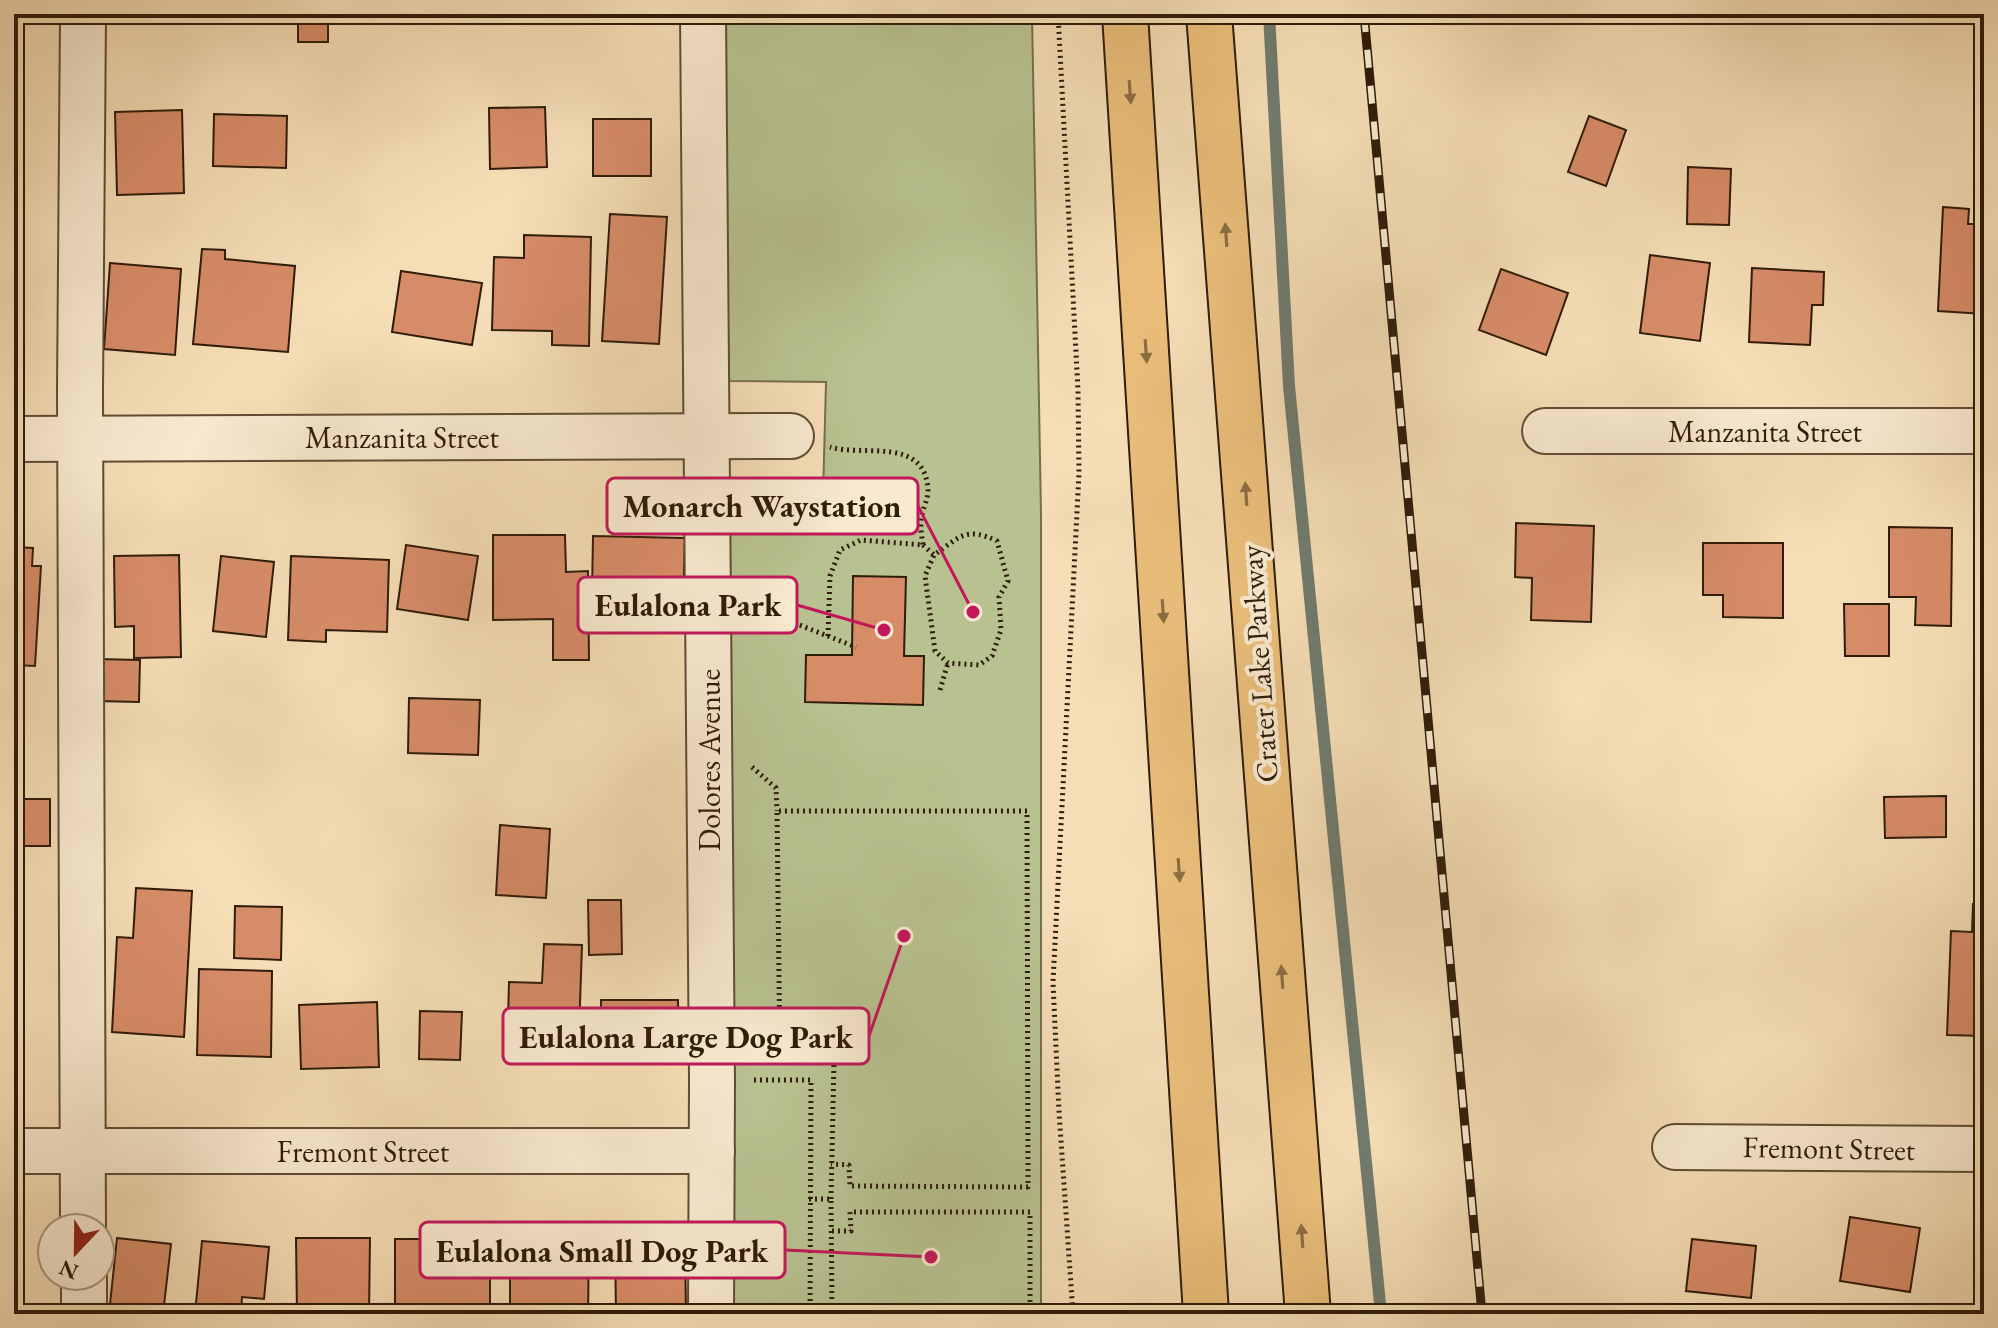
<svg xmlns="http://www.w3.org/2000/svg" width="1998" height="1328" viewBox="0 0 1998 1328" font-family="'EB Garamond',serif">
<rect width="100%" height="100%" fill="#f5ddb5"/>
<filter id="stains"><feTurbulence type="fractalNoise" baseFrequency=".0025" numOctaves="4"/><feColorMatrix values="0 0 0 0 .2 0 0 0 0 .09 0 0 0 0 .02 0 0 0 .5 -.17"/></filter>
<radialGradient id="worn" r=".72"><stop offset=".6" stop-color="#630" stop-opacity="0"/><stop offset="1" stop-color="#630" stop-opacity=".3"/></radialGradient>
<path fill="#b8c290" stroke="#746f4d" stroke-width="2" d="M725,14H1032L1041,514V1314H725L729,497L823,496L826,382L727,381Z"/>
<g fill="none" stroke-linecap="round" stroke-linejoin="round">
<path stroke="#707b6e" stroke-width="12" d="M1269,14L1289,386L1381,1314"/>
</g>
<g fill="#d78c68" stroke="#2f1c0a" stroke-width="2">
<rect x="298" y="14" width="30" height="28"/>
<path d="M545,107L547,167L490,169L489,108Z"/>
<path d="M182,110L184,193L117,195L115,112Z"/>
<path d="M214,114L287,116L286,168L213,166Z"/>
<path d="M1589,116L1626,130L1606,186L1568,172Z"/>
<rect x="593" y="119" width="58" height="57"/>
<path d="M1688,167L1731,169L1729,225L1687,224Z"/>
<path d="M1943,207L1969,209L1968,224H1984V314L1938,311Z"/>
<path d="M610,214L667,217L659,344L602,341Z"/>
<path d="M524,235L591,237L589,346L552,345V331L492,330L494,257L524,258Z"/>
<path d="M202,249L225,250V259L295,266L288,352L193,344Z"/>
<path d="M1650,255L1710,263L1700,341L1640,333Z"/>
<path d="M110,263L181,269L175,355L104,349Z"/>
<path d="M1752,268L1824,272L1823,305H1812L1810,345L1749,342Z"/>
<path d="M1501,269L1568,293L1546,355L1479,330Z"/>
<path d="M401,271L482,283L472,345L392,332Z"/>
<path d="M1516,523L1594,526L1591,622L1531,620L1532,578L1515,577Z"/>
<path d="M1889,527L1952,528L1951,626L1915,625L1916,597H1889Z"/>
<path d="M493,535H565L566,572L588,571L589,660H553V619L493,620Z"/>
<path d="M593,536L685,538L683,610L659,609V596L592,594Z"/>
<path d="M1703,543H1783V618L1723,617V595H1703Z"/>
<path d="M406,545L478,556L468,620L397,609Z"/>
<path d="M14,547L33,548L32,566H41L35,666L14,665Z"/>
<path d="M179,555L181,657L134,658V626L115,627L114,556Z"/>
<path d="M221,556L274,562L266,637L213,631Z"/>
<path d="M291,556L389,560L387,632L326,630V642L288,640Z"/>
<path d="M853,576L906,577L904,656H924L923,705L805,702L806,655H852Z"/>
<path d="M1844,604H1889V656H1845Z"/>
<path d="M97,659L140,660L139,702L96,701Z"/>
<path d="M409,698L480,700L478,755L408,753Z"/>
<path d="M1946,796V837L1885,838L1884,797Z"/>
<rect x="14" y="799" width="36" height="47"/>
<path d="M500,825L550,829L546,898L496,895Z"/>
<path d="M1974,831H1984V890H1975Z"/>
<path d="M136,888L192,891L184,1037L112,1032L117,937L133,938Z"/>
<path d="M588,900H621L622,954L589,955Z"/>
<path d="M1973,904H1984V1036L1947,1035L1951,931L1972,932Z"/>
<path d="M235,906L282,907L281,960L234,958Z"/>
<path d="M544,944L582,945L578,1062L507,1060L509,982L542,983Z"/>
<path d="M199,969L272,971L271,1057L197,1055Z"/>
<path d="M601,1000H678L679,1056L602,1057Z"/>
<path d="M377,1002L379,1067L301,1069L299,1005Z"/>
<path d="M420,1011L462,1012L460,1060L419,1059Z"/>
<path d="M1850,1217L1920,1228L1910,1292L1840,1281Z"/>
<path d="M117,1238L171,1244L163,1314H109Z"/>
<path d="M296,1238H370L369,1314H297Z"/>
<path d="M395,1239H447V1253H490V1314H395Z"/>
<path d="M1692,1239L1756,1246L1751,1298L1686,1291Z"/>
<path d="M202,1241L269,1247L264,1299L242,1297L241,1314H195Z"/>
<path d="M510,1242L589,1243L588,1314H510Z"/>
<path d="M615,1242H685L686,1314H616Z"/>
<path d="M1771,1308L1852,1314H1770Z"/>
</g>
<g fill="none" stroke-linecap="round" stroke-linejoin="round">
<defs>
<g id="minor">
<path d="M83,14L80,391L83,1228"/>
<path d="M703,14L712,1080L711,1314"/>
<path d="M1545,431H1984"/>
<path d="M14,439L791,436"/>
<path d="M1675,1147L1984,1149"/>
<path d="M14,1151H712"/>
<path d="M84,1276V1314"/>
</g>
<g id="major">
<path d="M1125,14L1206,1314"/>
<path d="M1209,14L1308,1314"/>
</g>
</defs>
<use href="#minor" stroke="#604c35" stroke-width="48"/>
<use href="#major" stroke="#2f1c0a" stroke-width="48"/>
<g stroke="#2f1c0a" stroke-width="5" stroke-dasharray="2 4" stroke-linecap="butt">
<path d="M1058,14L1078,390L1079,473L1053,982L1059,1112L1073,1314"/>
<path d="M923,545L934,555C960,537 965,526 997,541L1008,581L999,597L1001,630L992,656L979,665L948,663L935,651L925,576L934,555"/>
<path d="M753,619H784L856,647"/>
<path d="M828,636L830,576L840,550L861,540L923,545C922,537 920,528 921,520C922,510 928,500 928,490C925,436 864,457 830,447"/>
<path d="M940,690L948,663"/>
<path d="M752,767L776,788L777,811"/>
<path d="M754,1080H811L810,1314"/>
<path d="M809,1199H831L832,1314"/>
<path d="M831,1199L834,1061H780L777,811H1027L1028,1187L850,1186L849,1165L831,1164"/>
<path d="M832,1231H851L850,1212H1030V1314"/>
</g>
<use href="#minor" stroke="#f8e9cf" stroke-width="44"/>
<use href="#major" stroke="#eabe7a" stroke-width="44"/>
<defs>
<path id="rail" d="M1364,14L1482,1314"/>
</defs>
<use href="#rail" stroke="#2f1c0a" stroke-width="9"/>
<use href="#rail" stroke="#f8e9cf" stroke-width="6" stroke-dasharray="18" stroke-linecap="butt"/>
</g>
<defs><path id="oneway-solid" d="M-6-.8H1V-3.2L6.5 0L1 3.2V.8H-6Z" transform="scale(2)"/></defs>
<g fill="#8c6d42">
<use href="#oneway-solid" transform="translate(1130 92) rotate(86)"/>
<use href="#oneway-solid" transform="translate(1226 235) rotate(-94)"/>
<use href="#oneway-solid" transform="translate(1146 351) rotate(86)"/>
<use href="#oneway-solid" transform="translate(1246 494) rotate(-94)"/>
<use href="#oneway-solid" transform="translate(1163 611) rotate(86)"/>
<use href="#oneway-solid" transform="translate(1179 870) rotate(86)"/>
<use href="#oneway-solid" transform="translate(1282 977) rotate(-94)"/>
<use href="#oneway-solid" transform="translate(1302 1236) rotate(-94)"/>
</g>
<g text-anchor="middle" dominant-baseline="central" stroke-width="8" stroke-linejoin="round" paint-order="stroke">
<g font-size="30" fill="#2f1c0a" stroke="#f8e9cf">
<text x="1765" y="431">Manzanita Street</text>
<text x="402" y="437">Manzanita Street</text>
<text transform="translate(1259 664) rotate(-94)">Crater Lake Parkway</text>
<text transform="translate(709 760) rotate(-90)">Dolores Avenue</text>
<text transform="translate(1829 1148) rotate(1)">Fremont Street</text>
<text x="363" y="1151">Fremont Street</text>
</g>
</g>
<path fill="none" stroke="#c2185b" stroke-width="3" d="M973 612L918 506M884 630L797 605M904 936L869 1036M931 1257L785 1250"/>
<g fill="#c2185b" stroke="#f8e9cf" stroke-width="3">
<circle cx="973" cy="612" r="8"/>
<circle cx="884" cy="630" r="8"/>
<circle cx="904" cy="936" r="8"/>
<circle cx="931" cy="1257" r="8"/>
</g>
<g fill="#f8e9cf" stroke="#c2185b" stroke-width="3">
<rect x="607" y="478" width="311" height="56" rx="8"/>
<rect x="578" y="577" width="219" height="56" rx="8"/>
<rect x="503" y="1008" width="366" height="56" rx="8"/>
<rect x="420" y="1222" width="365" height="56" rx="8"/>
</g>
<g font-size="32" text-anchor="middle" font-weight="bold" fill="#2f1c0a">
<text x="762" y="517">Monarch Waystation</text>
<text x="688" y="616">Eulalona Park</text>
<text x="686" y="1048">Eulalona Large Dog Park</text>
<text x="602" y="1262">Eulalona Small Dog Park</text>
</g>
<rect width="1998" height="1328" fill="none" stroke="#f5ddb5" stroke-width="48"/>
<rect x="16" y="16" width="1966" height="1296" fill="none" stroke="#2f1c0a" stroke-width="4"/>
<rect x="24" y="24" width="1950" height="1280" fill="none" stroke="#2f1c0a" stroke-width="2"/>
<g transform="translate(76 1252) rotate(202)"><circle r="38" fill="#f8e9cf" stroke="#a89780" stroke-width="2"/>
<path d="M0-6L14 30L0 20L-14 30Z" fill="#8f2418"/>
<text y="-12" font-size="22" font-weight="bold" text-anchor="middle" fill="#2f1c0a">N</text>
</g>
<rect width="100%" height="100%" filter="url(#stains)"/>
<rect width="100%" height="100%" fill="url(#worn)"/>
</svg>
